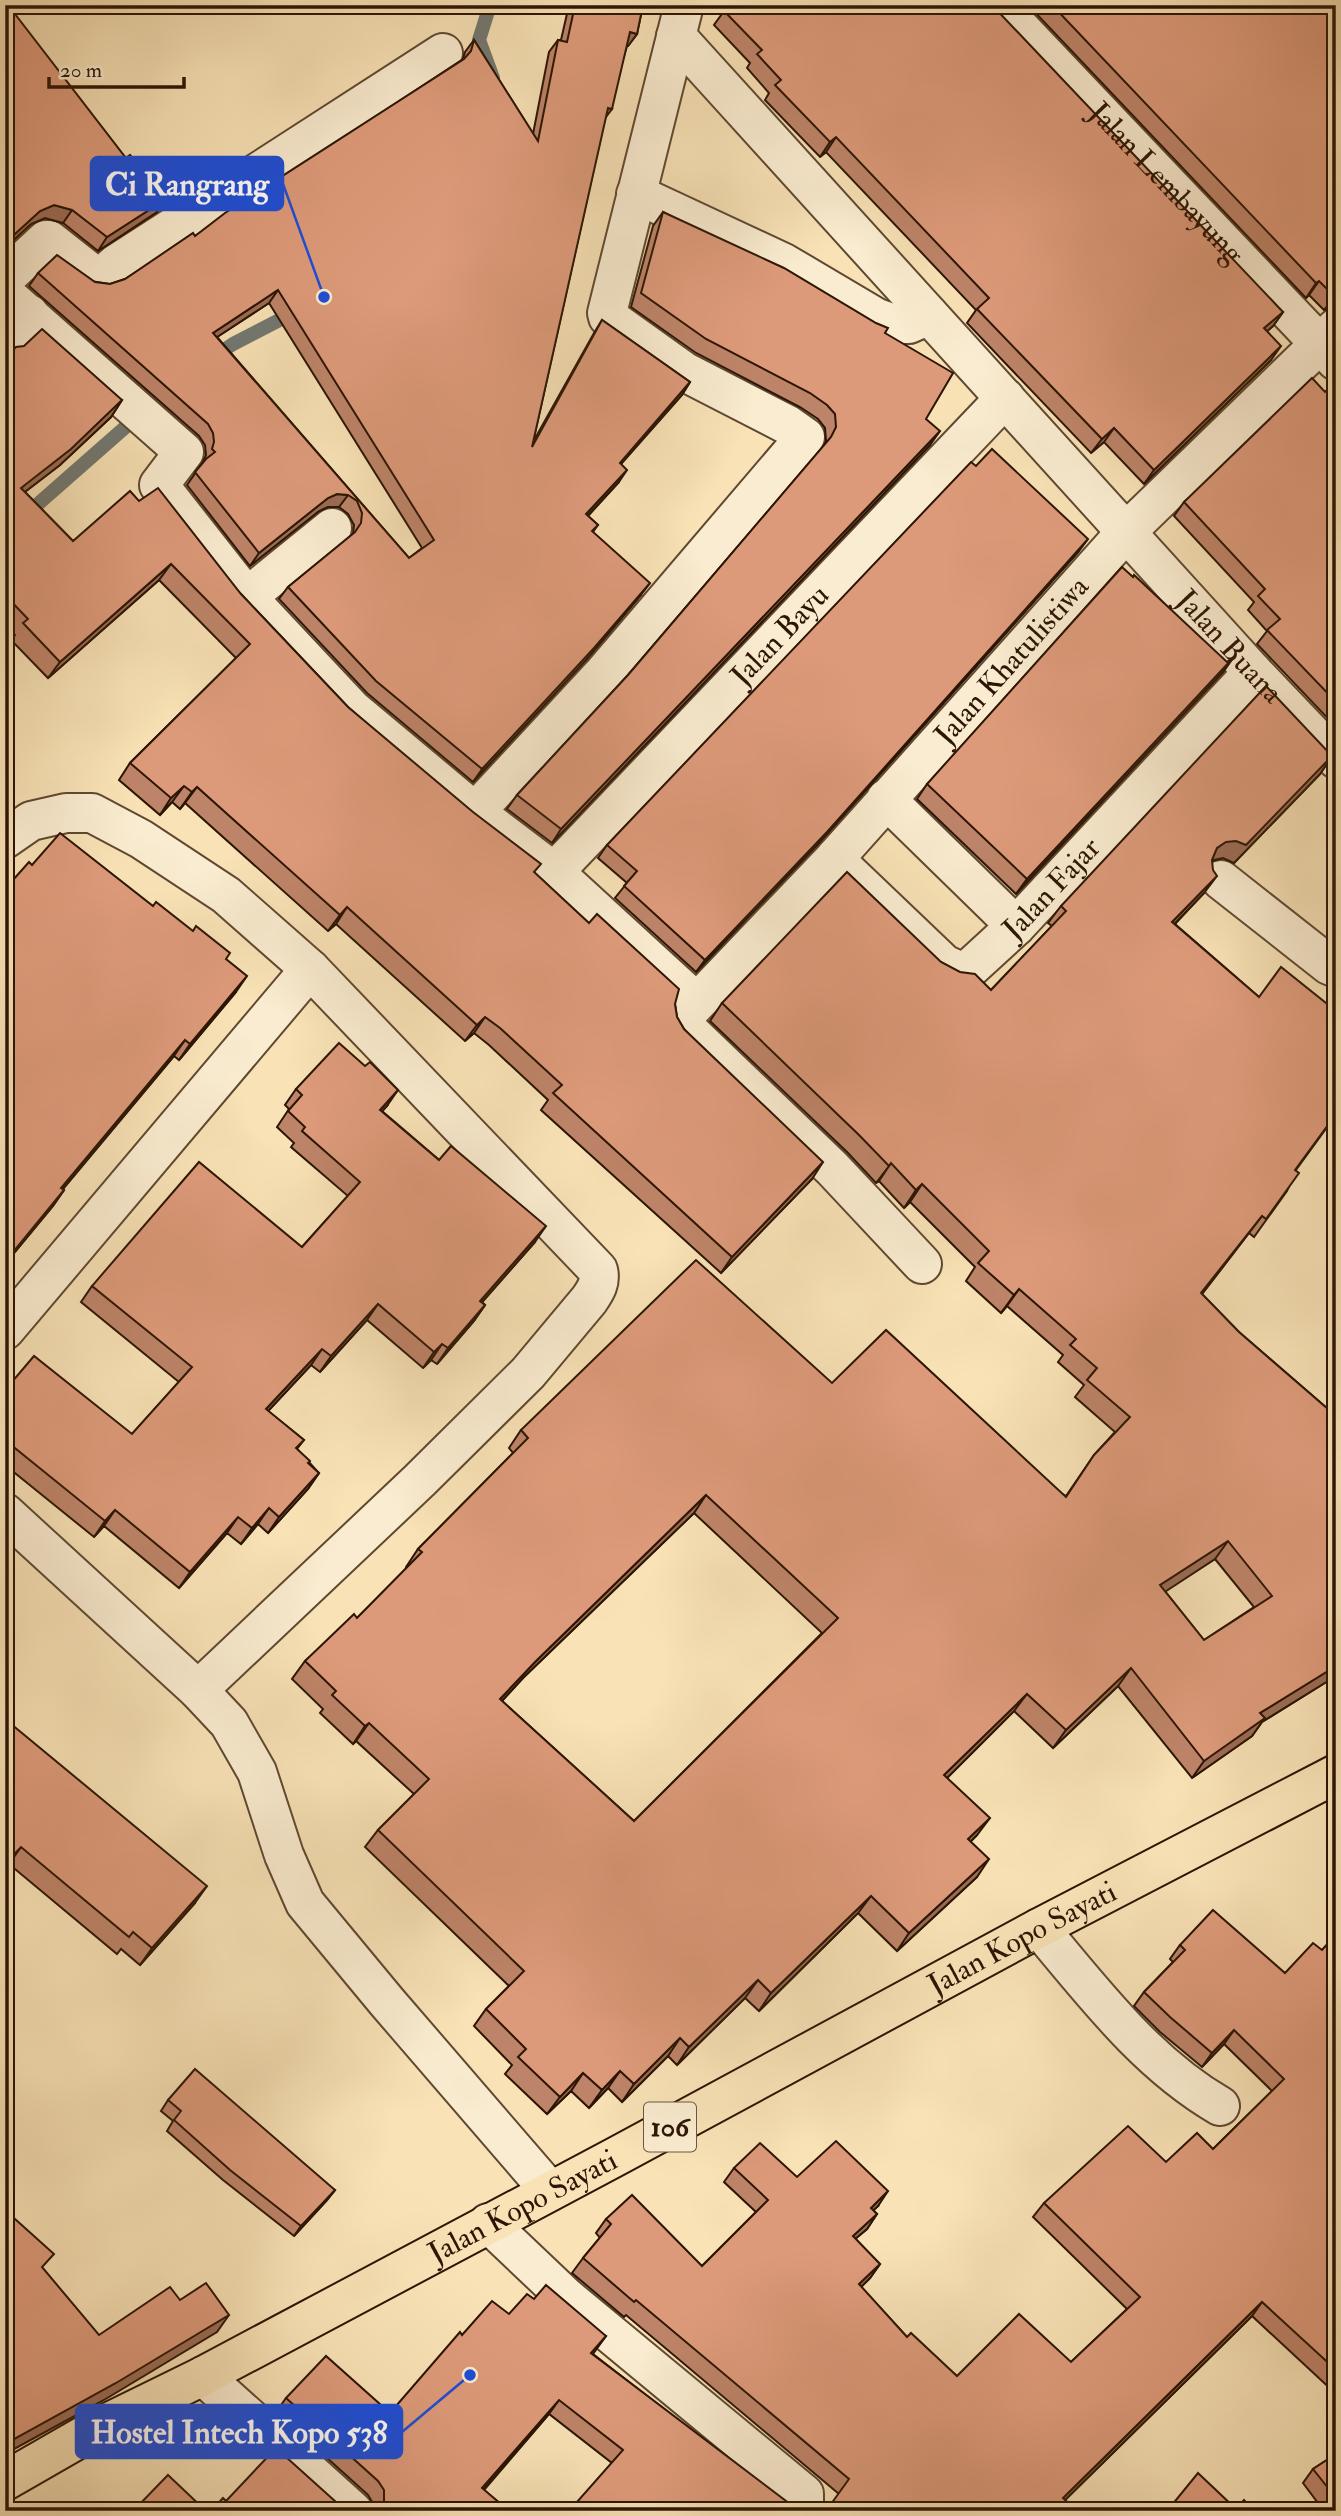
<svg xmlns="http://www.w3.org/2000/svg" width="1341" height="2516" viewBox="0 0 1341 2516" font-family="'IM FELL Double Pica',serif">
<rect width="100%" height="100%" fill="#f8e2b6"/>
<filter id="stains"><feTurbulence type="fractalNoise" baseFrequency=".00286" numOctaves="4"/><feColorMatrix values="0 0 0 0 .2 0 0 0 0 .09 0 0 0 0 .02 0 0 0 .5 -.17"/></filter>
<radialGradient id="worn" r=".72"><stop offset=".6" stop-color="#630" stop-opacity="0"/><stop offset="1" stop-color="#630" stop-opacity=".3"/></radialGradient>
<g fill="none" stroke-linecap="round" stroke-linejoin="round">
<g stroke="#737972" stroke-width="14">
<path d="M490,5L479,40L493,78"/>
<path d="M212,358L233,344L295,312"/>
<path d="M5,533L138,416"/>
</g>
<defs>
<g id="minor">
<path id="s1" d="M998,5L1336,361"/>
<path id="s2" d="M676,36L1253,672L1336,759"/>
<path d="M636,194L784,263L877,318L894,324H909L929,315"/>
<path d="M5,278L46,240H49L91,273C102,279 108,271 116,264L443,53"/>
<path d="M5,294L184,452L159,485L247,597L352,709L475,812L554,872L696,1002"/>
<path d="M5,342L29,314"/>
<path d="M247,597L332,528"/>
<path d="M886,799L1016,926"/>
<path d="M475,812L602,675L805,437L788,425L685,372L608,317L607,313L684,5"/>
<path d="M5,839L31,821L66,813H92L141,839L226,895L310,969L598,1270C601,1282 596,1290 589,1300L528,1373L420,1480L198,1690"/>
<path id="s3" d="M834,859L944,964L957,970H968L1016,926L1253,672"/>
<path id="s4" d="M554,872L1005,398"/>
<path d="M1221,880L1329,965L1336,968"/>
<path id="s5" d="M922,1264L832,1168L688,1030L685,1024L687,1013L834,859L1126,532L1336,328"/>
<path d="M5,1330L310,969"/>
<path d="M5,1513L198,1690L229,1723L257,1772L284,1855L305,1903L387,2002L550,2191"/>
<path d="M1039,1928C1093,1992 1146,2063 1220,2106"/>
<path d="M488,2223L566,2297L804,2494V2505L800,2511"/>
<path d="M203,2376L353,2511"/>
</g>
<g id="primary">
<path id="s6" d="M5,2481L99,2427L203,2376L617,2156L1039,1928L1336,1774"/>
</g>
</defs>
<use href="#minor" stroke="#5f4831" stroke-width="42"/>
<use href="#primary" stroke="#2c1505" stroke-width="42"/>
<use href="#minor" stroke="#faecd0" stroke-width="38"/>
<use href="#primary" stroke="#f8e2b6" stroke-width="38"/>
</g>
<g fill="#be8469" stroke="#2c1505" stroke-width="2" fill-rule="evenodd">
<path d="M5,5L157,212L98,251L63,223L45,218L31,224L5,248Z"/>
<path d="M569,5H643L637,34L628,46H627L605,119L533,442L594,333L602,320L690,382L682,395L621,464L619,482L588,516L598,525L593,532L641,595L586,660L473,782L367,693L279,599L288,587L353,534L354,525L348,514L339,507H328L319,511L250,566L187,485L203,462L206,455L205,445L199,436L29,286L38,273L110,284L125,279L195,236L463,59L465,52L474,40L533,134L549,52L558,40H561ZM269,303L422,548L409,558L217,337Z"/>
<path d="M1028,5H1336V307H1331L1324,310L1309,295L1306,298Z"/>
<path d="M724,11L1283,312L1273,326L1267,331L1271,360L1144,484L1104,442L1091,453L967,323L976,310L826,152L820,157L765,100L769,93L747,68L750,63L714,25Z"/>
<path d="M663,212L885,333L926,419L930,445L552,843L507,809L517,795L628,675L824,446L826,441L825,428L818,419L800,407L696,353L631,307L653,226Z"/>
<path d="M5,358L122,400L111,417L60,465L25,492L73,541L139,501L241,594L348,707L535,873L675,1004L677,1017L684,1029L812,1179L721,1273L541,1110L548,1100L489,1045L474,1033L465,1041L336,924L328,931L185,803L180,809L172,802L160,815L119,780L130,763L236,658L159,580L48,678L11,640L15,635L5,624Z"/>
<path d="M1336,383V727L1257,644L1267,631L1248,610L1254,602L1174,516L1184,502Z"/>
<path d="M1079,551L818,844L696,972L615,898L627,883L598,858L607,845Z"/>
<path d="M1233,658L1223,672L1016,894L917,799L927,784L1227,662Z"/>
<path d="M1332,756L1320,774L1234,863L1223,858L1212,861L1204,893L1175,924L1259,997L1336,1011V1115L1296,1170L1287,1191L1254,1237L1249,1233L1202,1294L1239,1332L1336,1416V1676L1262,1722L1252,1736L1192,1778L1118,1686L1053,1748L1014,1711L947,1778L977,1835L971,1841L977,1877L897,1951L858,1913L759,2011L745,1998L677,2065L668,2056L622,2102L608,2088L589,2108L571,2091L547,2114L505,2074L512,2065L474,2026L486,2009L509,1986L365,1847L378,1830L414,1794L356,1741L353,1744L320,1713L323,1709L292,1679L305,1661L357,1618L407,1568L406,1567L418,1549L513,1453L509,1448L521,1430L832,1383L1066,1496L1094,1455L1115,1432L1075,1397L1084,1385L1058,1362L1063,1355L1007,1306L1001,1313L966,1281L975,1267L910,1202L904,1208L879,1181L876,1183L847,1152L710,1021L722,1003L941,962L991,990L1052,926L1048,923L1061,906ZM694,1513L822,1633L634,1821L502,1701L523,1678ZM1215,1559L1254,1607L1204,1640L1165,1591Z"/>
<path d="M32,865L153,906L226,959L236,992L179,1060L174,1056L63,1189L64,1190L53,1206L5,1264V889Z"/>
<path d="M296,1089L387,1106L382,1111L535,1242L482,1302L485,1305L474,1321L437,1364L431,1360L423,1368L367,1320L320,1372L311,1365L268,1411L304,1440L297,1449L319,1473L308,1489L268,1533L258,1524L241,1544L227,1533L179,1588L104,1526L94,1537L5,1465V1390L132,1434L179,1382L81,1302L92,1286L302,1247L348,1196L291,1147L294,1143L277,1127L289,1109L285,1105Z"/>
<path d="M5,1719L195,1903L140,1965L121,1949L117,1954L9,1864L5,1868Z"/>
<path d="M1336,1935V2394L1252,2316L1065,2500L839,2494L626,2315L624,2317L572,2273L583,2258L600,2238L596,2233L606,2219L702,2266L756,2212L724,2182L734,2168L797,2177L878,2206L873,2210L877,2214L867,2229L855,2239L880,2264L870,2278L861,2287L907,2337L957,2376L1071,2362L1127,2309L1033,2217L1044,2203L1166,2162L1213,2149L1272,2091L1224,2044L1202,2067L1160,2032L1134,2006L1144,1992L1173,1962L1170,1959L1180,1945L1285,1973L1322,1950Z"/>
<path d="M168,2100L335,2190L327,2200L294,2236L223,2180L167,2131L173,2121L161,2111Z"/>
<path d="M534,2299L606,2336L593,2354L795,2511L612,2463L549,2414L484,2490L509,2511H374V2505L368,2495L276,2412L286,2398L390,2413L462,2335L509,2314Z"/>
<path d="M1336,2454V2511H1324L1303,2483L1313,2469Z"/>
</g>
<g fill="#9b6c55" stroke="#2c1505" stroke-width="2">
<path d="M630,32L637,34L628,46L621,45Z"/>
<path d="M608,108L612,109L603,121Z"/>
<path d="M836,137L826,152L820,157L830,142Z"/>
<path d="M166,199L157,212L98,251L107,237Z"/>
<path d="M54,205L72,210L63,223L45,218L31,224L5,248V243L40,211Z"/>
<path d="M1319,281L1309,295L1306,298L1316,283Z"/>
<path d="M278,290L269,303L205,345L213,333Z"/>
<path d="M1336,295V307H1331L1324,310Z"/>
<path d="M1283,312L1273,326L1254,343L1264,328Z"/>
<path d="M1281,346L1271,360L1144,484L1154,470Z"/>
<path d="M690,382L682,395L611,475L620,463Z"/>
<path d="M122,400L111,417L60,465L9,504L21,488Z"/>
<path d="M1114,428L1104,442L1091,453L1102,439Z"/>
<path d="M940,431L930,445L552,843L561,829Z"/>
<path d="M627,470L619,482L577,527L586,514Z"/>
<path d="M337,494L348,495L339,507H328L319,511L250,566L259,553L328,498Z"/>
<path d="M1088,539L1079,551L818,844L696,972L705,960Z"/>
<path d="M171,564L159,580L48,678L60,662Z"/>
<path d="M650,583L641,595L586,660L473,782L482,769Z"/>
<path d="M1233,658L1223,672L1016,894L1027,879Z"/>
<path d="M1332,756L1320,774L1234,863L1223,858L1214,860L1204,866L1217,848Z"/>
<path d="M184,786L172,802L160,815L171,798Z"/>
<path d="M197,787L185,803L180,809L192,792Z"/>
<path d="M1217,876L1204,893L1160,939L1172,922Z"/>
<path d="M347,907L336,924L328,931L340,915Z"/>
<path d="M247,976L236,992L179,1060L190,1044Z"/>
<path d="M485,1017L474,1033L465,1041L477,1025Z"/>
<path d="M185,1040L174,1056L50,1204L61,1188Z"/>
<path d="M398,1090L387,1106L369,1126L380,1110Z"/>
<path d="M823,1162L812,1179L721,1273L732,1257Z"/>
<path d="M891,1163L879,1181L876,1183L889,1166Z"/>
<path d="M922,1184L910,1202L904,1208L916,1190Z"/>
<path d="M64,1190L53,1206L5,1264V1262Z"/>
<path d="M1262,1216L1249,1233L1189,1311L1201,1293Z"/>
<path d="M546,1226L535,1242L469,1317L480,1301Z"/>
<path d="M1019,1289L1007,1306L1001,1313L1014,1295Z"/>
<path d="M378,1304L367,1320L320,1372L331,1356Z"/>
<path d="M485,1305L474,1321L437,1364L448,1348Z"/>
<path d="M442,1344L431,1360L423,1368L434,1352Z"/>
<path d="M322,1349L311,1365L255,1425L266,1409Z"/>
<path d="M319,1473L308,1489L268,1533L279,1517Z"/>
<path d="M706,1495L694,1513L523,1678L487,1717L500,1699L536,1661Z"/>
<path d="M269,1508L258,1524L241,1544L252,1528Z"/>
<path d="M115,1510L104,1526L94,1537L105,1521Z"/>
<path d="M238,1517L227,1533L179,1588L190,1572Z"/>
<path d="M1228,1541L1215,1559L1148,1603L1160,1585Z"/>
<path d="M1336,1666V1676L1262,1722L1252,1736L1192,1778L1204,1761L1260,1713Z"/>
<path d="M1131,1668L1118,1686L1053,1748L1066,1730Z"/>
<path d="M1027,1694L1014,1711L932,1793L944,1775Z"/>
<path d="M369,1723L356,1741L353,1744L365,1726Z"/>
<path d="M990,1818L977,1835L956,1856L968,1839Z"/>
<path d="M21,1847L9,1864L5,1868V1864Z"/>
<path d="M989,1859L977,1877L897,1951L909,1933Z"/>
<path d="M207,1886L195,1903L140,1965L152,1948Z"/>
<path d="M871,1896L858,1913L759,2011L771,1993Z"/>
<path d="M758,1980L745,1998L677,2065L689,2047Z"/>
<path d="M1234,2030L1224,2044L1202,2067L1212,2053Z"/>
<path d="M680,2038L668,2056L622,2102L634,2084Z"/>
<path d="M620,2071L608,2088L589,2108L602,2090Z"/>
<path d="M583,2073L571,2091L547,2114L560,2097Z"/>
<path d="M335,2190L327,2200L294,2236L301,2226Z"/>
<path d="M888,2191L878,2206L861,2222L871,2208Z"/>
<path d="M877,2214L867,2229L842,2250L853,2236Z"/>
<path d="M880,2264L870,2278L849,2299L859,2284Z"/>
<path d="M1262,2302L1252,2316L1054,2511L1063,2498Z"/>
<path d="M229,2315L217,2332L104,2400L5,2454V2445L14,2439Z"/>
<path d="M559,2400L549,2414L472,2503L482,2488Z"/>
</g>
<g fill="#dd9a7a" stroke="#2c1505" stroke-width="2" fill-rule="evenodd">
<path d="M5,5H8L126,158L130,155L166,199L107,237L72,210L54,205L40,211L5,243Z"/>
<path d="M575,5H643L637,34L630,32L612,109L608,108L532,447L602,320L690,382L620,463L627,470L586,514L598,525L592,531L650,583L594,648L482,769L376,681L288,587L355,532L361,523L362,513L357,501L348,495L337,494L328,498L259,553L195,472L206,459L215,452L212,449L214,442L213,433L208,424L38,273L57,255L95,282L110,284L125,279L193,233L195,236L225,213L464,59L471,51L474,40L538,141L558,40L567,42ZM278,290L434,540L409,558L213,333Z"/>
<path d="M731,5H992L1283,312L1264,328L1281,346L1154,470L1114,428L1102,439L977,309L989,298L836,137L830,142L775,85L781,80L757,54L762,50L724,11Z"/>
<path d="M1052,5H1336V295L1334,296L1319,281L1316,283Z"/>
<path d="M663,212L784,268L876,323L888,328L885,333L953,373L926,419L940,431L561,829L517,795L628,675L831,437L836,427L835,414L827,405L810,393L706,339L641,293Z"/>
<path d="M42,329L122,400L71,449L21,488L73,541L130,491L139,501L158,488L241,594L348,707L473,812L541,864L534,872L589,923L597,914L679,989L675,1004L677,1017L684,1029L823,1162L732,1257L553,1093L562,1085L500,1028L485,1017L477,1025L347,907L340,915L197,787L192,792L184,786L171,798L130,763L250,644L171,564L60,662L23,623L28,619L5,595V358L16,347L24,346Z"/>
<path d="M1312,378L1325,392L1336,383V702L1267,630L1280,619L1258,596L1265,589L1184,502Z"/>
<path d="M992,449L1088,539L827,832L705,960L624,886L637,871L607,845L971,462L976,466Z"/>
<path d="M1122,567L1133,577L1134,575L1227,662L1233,658L1027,879L927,784Z"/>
<path d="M1266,686L1332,756L1246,845L1236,841L1226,842L1217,848L1212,860L1213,870L1217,876L1172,922L1259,997L1281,967L1336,1011V1114L1295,1170L1299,1173L1266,1219L1262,1216L1201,1293L1239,1332L1336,1416V1666L1260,1713L1265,1718L1204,1761L1131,1668L1066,1730L1027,1694L944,1775L990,1818L968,1839L989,1859L909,1933L871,1896L771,1993L758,1980L689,2047L680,2038L634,2084L620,2071L602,2090L583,2073L560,2097L518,2057L526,2049L486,2009L524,1971L378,1830L429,1779L369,1723L365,1726L332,1695L336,1691L305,1661L354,1614L357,1618L422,1552L418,1549L528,1438L521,1430L696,1260L832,1383L886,1330L1066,1497L1094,1455L1130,1417L1087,1380L1097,1368L1070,1345L1076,1339L1019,1289L1014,1295L978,1263L989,1251L922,1184L916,1190L891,1163L889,1166L859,1135L722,1003L847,872L941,962L960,972L975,974L991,990L1066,911L1061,906ZM706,1495L838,1618L634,1821L500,1699L536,1661ZM1228,1541L1272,1596L1204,1640L1160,1585Z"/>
<path d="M60,833L153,906L156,902L193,931L196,926L230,953L226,959L247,976L190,1044L185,1040L61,1188L64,1190L5,1262V889L29,862L32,865Z"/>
<path d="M339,1043L365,1066L370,1062L398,1090L380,1110L439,1160L451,1146L546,1226L480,1301L485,1305L448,1348L442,1344L434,1352L378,1304L331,1356L322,1349L266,1409L304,1440L296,1448L310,1461L308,1463L319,1473L279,1517L269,1508L252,1528L238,1517L190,1572L115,1510L105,1521L5,1440V1390L34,1356L132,1434L192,1367L92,1286L199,1162L302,1247L360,1182L302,1131L305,1127L288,1111L302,1095L296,1089Z"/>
<path d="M5,1719L207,1886L152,1948L133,1932L129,1937L21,1847L5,1864Z"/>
<path d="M1213,1910L1285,1973L1313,1943L1322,1950L1336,1935V2370L1262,2302L1063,2498L1077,2511H826L849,2479L636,2300L634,2302L583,2258L611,2224L606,2219L632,2195L702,2266L768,2200L734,2168L760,2143L797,2177L836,2141L888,2191L871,2208L877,2214L853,2236L880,2264L859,2284L907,2337L911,2333L957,2376L1019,2314L1071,2362L1140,2297L1044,2203L1128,2126L1166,2162L1197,2133L1213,2149L1284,2079L1234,2030L1212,2053L1170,2017L1144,1992L1185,1950L1180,1945Z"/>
<path d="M195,2069L335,2190L301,2226L230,2170L174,2120L181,2111L168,2100Z"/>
<path d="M5,2210L54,2254L42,2267L99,2335L170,2287L180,2300L206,2283L229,2315L116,2383L14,2439L5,2445Z"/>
<path d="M546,2285L606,2336L591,2353L790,2504L795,2511H569L623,2450L559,2400L482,2488L509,2511H380L384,2502V2490L378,2481L286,2398L326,2356L390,2413L460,2332L462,2335L492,2301L509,2314L527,2294L534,2299Z"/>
<path d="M276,2448L346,2511H211L223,2498L226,2501Z"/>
<path d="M1336,2454V2498L1313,2469Z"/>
<path d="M1198,2473L1236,2509L1244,2500L1254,2511H1167Z"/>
<path d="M168,2475L206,2511H133Z"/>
</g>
<g text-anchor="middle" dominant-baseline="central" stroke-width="6" stroke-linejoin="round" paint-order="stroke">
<rect fill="#faecd0" stroke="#6a5642" stroke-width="2" x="644" y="2102.5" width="52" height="49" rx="5"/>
<g font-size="28" font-weight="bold" fill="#2c1505">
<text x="670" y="2127">106</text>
</g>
<g font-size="30" fill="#2c1505" stroke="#faecd0">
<text stroke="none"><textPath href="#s1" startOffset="245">Jalan Lembayung</textPath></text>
<text stroke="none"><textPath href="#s4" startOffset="327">Jalan Bayu</textPath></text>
<text stroke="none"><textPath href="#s2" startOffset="824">Jalan Buana</textPath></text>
<text stroke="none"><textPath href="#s5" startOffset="828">Jalan Khatulistiwa</textPath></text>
<text stroke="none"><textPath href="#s3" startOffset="294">Jalan Fajar</textPath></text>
<text stroke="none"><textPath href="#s6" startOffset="1153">Jalan Kopo Sayati</textPath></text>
<text stroke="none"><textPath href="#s6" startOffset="586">Jalan Kopo Sayati</textPath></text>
</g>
</g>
<path fill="none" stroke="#1d4ed8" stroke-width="2.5" d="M324 297L283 184M470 2375L402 2432"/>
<g fill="#1d4ed8" stroke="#faecd0" stroke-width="2.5">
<circle cx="324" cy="297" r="7"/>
<circle cx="470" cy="2375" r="7"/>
</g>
<g fill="#1d4ed8" stroke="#1d4ed8" stroke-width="2.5">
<rect x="91" y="157" width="192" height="53" rx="7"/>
<rect x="76" y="2405" width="326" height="53" rx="7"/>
</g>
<g font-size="32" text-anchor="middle" font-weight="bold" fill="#fff">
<text x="187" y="195">Ci Rangrang</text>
<text x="239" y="2443">Hostel Intech Kopo 538</text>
</g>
<rect width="1341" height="2516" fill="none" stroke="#f8e2b6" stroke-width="28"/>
<rect x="7" y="7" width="1327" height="2502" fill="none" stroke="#2c1505" stroke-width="3.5"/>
<rect x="14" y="14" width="1313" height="2488" fill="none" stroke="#2c1505" stroke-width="2"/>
<path d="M49 77v10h135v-10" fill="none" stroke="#2c1505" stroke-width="3.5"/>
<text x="60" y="77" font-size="21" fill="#2c1505" stroke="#faecd0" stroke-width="5" paint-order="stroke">20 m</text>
<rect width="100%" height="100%" filter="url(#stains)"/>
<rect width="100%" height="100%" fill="url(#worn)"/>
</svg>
